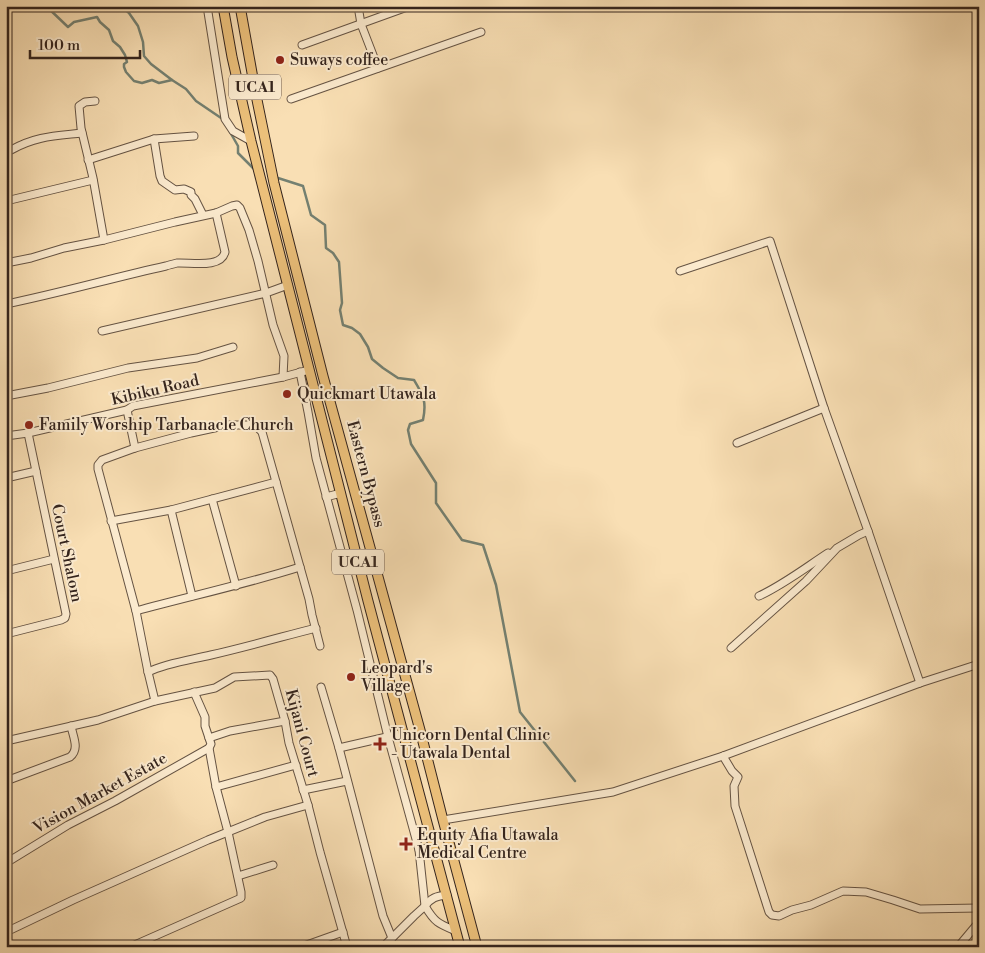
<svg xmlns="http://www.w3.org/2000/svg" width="985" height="953" viewBox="0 0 985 953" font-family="'Libre Bodoni',serif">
<rect width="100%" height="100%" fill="#f9dfb4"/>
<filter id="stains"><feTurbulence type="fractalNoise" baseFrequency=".004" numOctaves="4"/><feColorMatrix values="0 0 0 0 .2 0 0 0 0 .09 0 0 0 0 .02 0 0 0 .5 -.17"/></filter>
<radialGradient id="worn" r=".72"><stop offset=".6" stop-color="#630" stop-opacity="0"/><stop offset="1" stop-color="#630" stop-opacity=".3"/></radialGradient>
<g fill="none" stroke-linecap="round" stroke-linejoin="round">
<g stroke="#748071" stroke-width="2.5">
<path d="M46,6L68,27L74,22L97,17L100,22L109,30L113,41L120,47L125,55L127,62L124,64V67L126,72L134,81L142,83L152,80L159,83L172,80"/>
<path d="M121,6L129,13L138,26L143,42L144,56L151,64L172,80L186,89L196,101L224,120"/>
<path d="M230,132L238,146V153L254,169"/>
<path d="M278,178L303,186L311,215L325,225L326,248L333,253L339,262L342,303L340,310L343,325L352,328L360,334L368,347L372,359L383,368L398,378L414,380C423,395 427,401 423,420L410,424L408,430L411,444L436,483V503L462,540L483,545L496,585L520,712L575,781"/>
</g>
<defs>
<g id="minor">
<path d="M207,6L225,119L233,131L251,141"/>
<path d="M358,6L361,24L378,68"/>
<path d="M302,45L410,6"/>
<path d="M291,99L481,32"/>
<path d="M95,101L85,102L79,106L81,128L93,178L104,240"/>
<path d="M154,139L160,176L162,181L175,190L184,189L191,192V195L195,199L203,215"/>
<path d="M11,150C36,136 55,136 82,133"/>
<path d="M88,160L154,139L194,136"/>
<path d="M6,201L93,180"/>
<path d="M6,263L31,258L64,248L104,240L175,222L216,213L232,206L237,205L240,208L249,230L258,261L273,325L284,356L283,377"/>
<path d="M680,271L770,241L824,408L868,531L920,683"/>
<path d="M6,304C60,293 112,278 166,266C169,265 173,264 177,263C190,262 221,269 225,252L216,213"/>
<path d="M102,331L266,293L288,285"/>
<path d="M300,372L308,412L316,458L357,610L388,737L419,850L425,906"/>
<path d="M6,396L48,388L128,368L197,358L233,347"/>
<path d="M127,410L135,448"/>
<path d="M6,436L28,433L127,410L133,406L283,377L309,370"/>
<path d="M737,443L824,408"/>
<path d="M6,478L36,471"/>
<path d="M326,497L341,493"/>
<path d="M212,499L236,586"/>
<path d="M171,510L192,596"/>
<path d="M111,521L171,510L276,482"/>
<path d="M6,571L54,559"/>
<path d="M759,596C783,585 805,568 828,553"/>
<path d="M136,611C191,596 246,584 300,567"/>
<path d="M6,634L61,620L65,618L66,614L28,433"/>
<path d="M731,648L806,581L837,548L859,535L868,531"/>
<path d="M148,672C167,663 190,660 211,655C246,647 281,637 316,628"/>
<path d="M321,687L339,748L383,916L392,938"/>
<path d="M155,701L148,672L136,611L98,469V465L102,460L135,448L191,433L228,425H250L256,426L262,432L309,599L312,615L320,646"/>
<path d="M209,738L230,731L285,721"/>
<path d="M6,741L98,720L155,701L215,688L234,677L270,675L273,679L285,721L289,743L308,805L320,852L347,947"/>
<path d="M339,748L404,733"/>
<path d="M723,756L732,771L738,777L734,786L735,806L769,912L772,915L779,916L792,910L811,905L843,891L866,892L893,900L920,909L979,908"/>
<path d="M6,781L70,757C80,749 73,737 71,726"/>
<path d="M216,787L296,765"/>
<path d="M303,790L347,781"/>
<path d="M443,820L613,792L723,756L920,683L979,664"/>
<path d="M419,850L434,846"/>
<path d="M6,863L68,825L115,801L209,748"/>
<path d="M238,876L273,865"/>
<path d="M425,906C431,898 436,896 447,895"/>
<path d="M6,932L73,900L208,840L265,817L308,805"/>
<path d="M847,946L852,947"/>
<path d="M130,947L241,898V892L228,832L216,787L209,748L211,744L205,726V717L194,692"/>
<path d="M301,947L343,932"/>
<path d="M383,947L414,916L425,906C435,923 439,924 456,931"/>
<path d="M958,947L979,922"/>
</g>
<g id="major">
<path d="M223,6L232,57L251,141L368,601L460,947"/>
<path d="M240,6L256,95L274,183L323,376L420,730L443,820L477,947"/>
</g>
</defs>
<use href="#minor" stroke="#655343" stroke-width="9"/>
<use href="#major" stroke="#34241d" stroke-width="11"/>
<use href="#minor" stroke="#fbeace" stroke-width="7"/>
<use href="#major" stroke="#ecc07a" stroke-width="9"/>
</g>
<g fill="#8f2418" stroke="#fbeace" stroke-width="2">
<circle cx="280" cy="60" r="5"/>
<circle cx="287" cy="394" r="5"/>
<circle cx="29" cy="425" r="5"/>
<circle cx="351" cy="677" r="5"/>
<path d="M377.5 736.5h5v5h5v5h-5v5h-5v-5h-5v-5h5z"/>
<path d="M403.5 836.5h5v5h5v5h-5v5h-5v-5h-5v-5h5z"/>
</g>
<g text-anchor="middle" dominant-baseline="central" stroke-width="4" stroke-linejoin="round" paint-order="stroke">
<g fill="#fbeace" stroke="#705f52" stroke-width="1">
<rect x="229" y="74.5" width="52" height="25" rx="4"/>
<rect x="332" y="549.5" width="52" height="25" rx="4"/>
</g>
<g font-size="15" font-weight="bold" fill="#34241d">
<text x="255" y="87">UCA1</text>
<text x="358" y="562">UCA1</text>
</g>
<g font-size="16" fill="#34241d" stroke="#fbeace" text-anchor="start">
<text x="290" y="60">Suways coffee</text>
<text x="297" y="394">Quickmart Utawala</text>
<text x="39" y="425">Family Worship Tarbanacle Church</text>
<text x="361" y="668">Leopard's<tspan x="361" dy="18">Village</tspan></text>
<text x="391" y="735">Unicorn Dental Clinic<tspan x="391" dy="18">- Utawala Dental</tspan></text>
<text x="417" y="835">Equity Afia Utawala<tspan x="417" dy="18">Medical Centre</tspan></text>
</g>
<g font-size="16" fill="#34241d" stroke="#fbeace">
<text transform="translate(155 390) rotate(-13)">Kibiku Road</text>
<text transform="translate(366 474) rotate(75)">Eastern Bypass</text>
<text transform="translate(67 553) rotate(78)">Court Shalom</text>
<text transform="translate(302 733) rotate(75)">Kijani Court</text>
<text transform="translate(100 793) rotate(-29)">Vision Market Estate</text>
</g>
</g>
<rect width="985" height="953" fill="none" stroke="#f9dfb4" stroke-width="25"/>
<rect x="8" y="8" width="970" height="938" fill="none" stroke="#34241d" stroke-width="2.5"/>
<rect x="12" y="12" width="960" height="928" fill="none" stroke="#34241d"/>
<path d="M30 50v8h110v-8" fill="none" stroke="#34241d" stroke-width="2.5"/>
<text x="38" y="50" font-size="15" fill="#34241d" stroke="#fbeace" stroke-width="4" paint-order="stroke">100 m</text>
<rect width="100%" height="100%" filter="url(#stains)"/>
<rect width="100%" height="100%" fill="url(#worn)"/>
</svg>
